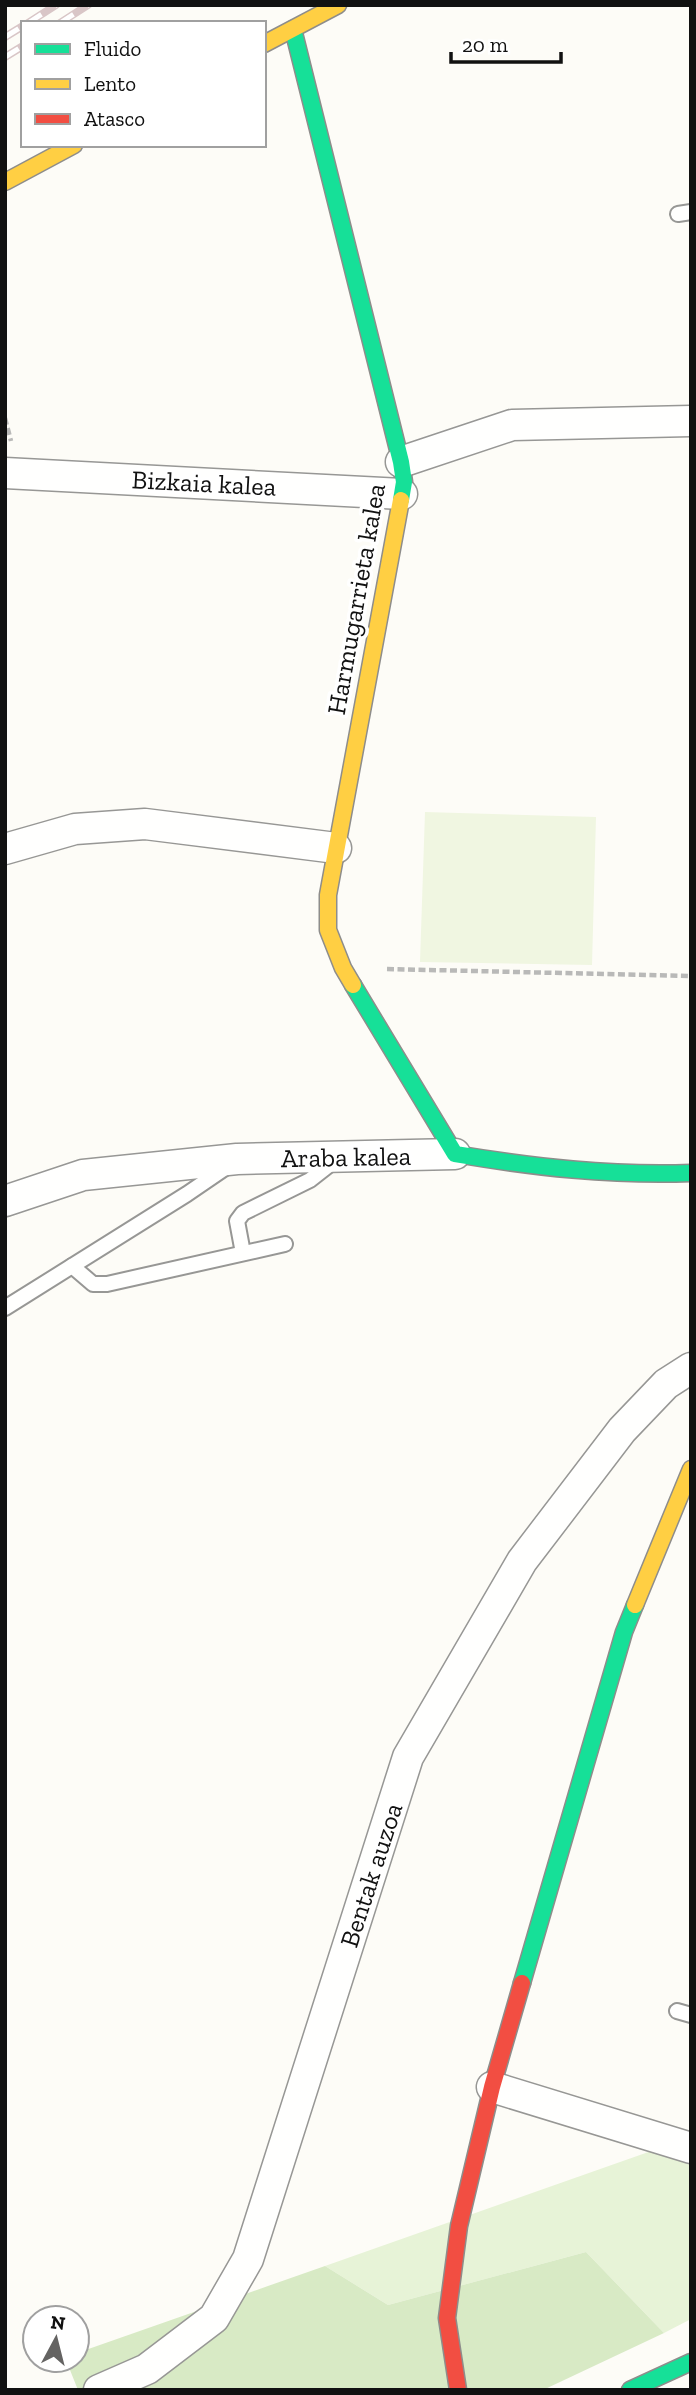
<svg xmlns="http://www.w3.org/2000/svg" width="696" height="2395" viewBox="0 0 696 2395" font-family="'Zilla Slab',serif">
<rect width="100%" height="100%" fill="#fdfcf7"/>
<path fill="#e7f3d7" d="M691,2137V2319L664,2333L586,2252L388,2305L325,2266Z"/>
<path fill="#d8eac5" d="M586,2252L664,2333L543,2390H78L66,2360H77V2353L325,2266L388,2305Z"/>
<path fill="#f0f6e1" d="M425,812L596,817L592,965L420,962Z"/>
<g fill="none" stroke-linecap="round" stroke-linejoin="round">
<defs>
<g id="lane">
<path d="M678,214L691,212"/>
<path d="M243,1253L237,1221L243,1213L310,1180L333,1162"/>
<path d="M72,1266L93,1284H107L285,1244"/>
<path d="M5,1308L187,1194L228,1166"/>
<path d="M677,2011L691,2015"/>
</g>
<g id="street">
<path d="M401,462L512,425L691,421"/>
<path d="M5,473L402,494"/>
<path d="M5,849L75,829L145,824L336,848"/>
<path d="M5,1201L83,1175L237,1159L455,1154"/>
<path d="M492,2087L691,2148"/>
<path d="M99,2390L147,2369L214,2318L248,2259L408,1757L522,1561L622,1430L666,1384L691,1368"/>
</g>
<g id="fast">
<path d="M293,29L401,462L404,482L401,500"/>
<path d="M353,985L455,1154C534,1167 611,1176 691,1173"/>
<path d="M522,1983L624,1632L635,1605"/>
<path d="M630,2390L691,2362"/>
</g>
<g id="slow">
<path d="M264,44L338,5"/>
<path d="M5,182L74,145"/>
<path d="M353,985L343,968L328,930V895L401,500"/>
<path d="M635,1605L691,1469"/>
</g>
<path id="jam" d="M458,2390L447,2318L459,2226L492,2087L522,1983"/>
</defs>
<use href="#lane" stroke="#979795" stroke-width="18"/>
<use href="#street" stroke="#979795" stroke-width="33"/>
<use href="#fast" stroke="#8e8d8b" stroke-width="19"/>
<use href="#slow" stroke="#8e8d8b" stroke-width="19"/>
<use href="#jam" stroke="#8e8d8b" stroke-width="19"/>
<g stroke="#b9b9b8" stroke-width="4.5" stroke-dasharray="7 3.5" stroke-linecap="butt">
<path d="M5,418L11,441"/>
<path d="M387,969L691,976"/>
</g>
<use href="#lane" stroke="#fffffe" stroke-width="14"/>
<use href="#street" stroke="#fffffe" stroke-width="30"/>
<use href="#fast" stroke="#16e098" stroke-width="16"/>
<use href="#slow" stroke="#ffcf43" stroke-width="16"/>
<use href="#jam" stroke="#f24e42" stroke-width="16"/>
<defs>
<g id="rail">
<path d="M28,23L56,5"/>
<path d="M60,23L88,5"/>
<path d="M5,37L23,26"/>
<path d="M5,57L23,46"/>
</g>
</defs>
<use href="#rail" stroke="#d9c6c7" stroke-width="8"/>
<use href="#rail" stroke="#fff" stroke-width="5" stroke-dasharray="16" stroke-linecap="butt"/>
</g>
<g text-anchor="middle" dominant-baseline="central" stroke-width="7" stroke-linejoin="round" paint-order="stroke">
<g font-size="26" fill="#111" stroke="#fff">
<text transform="translate(204 483) rotate(3)">Bizkaia kalea</text>
<text transform="translate(356 599) rotate(-80)">Harmugarrieta kalea</text>
<text transform="translate(346 1157) rotate(-1)">Araba kalea</text>
<text transform="translate(371 1875) rotate(-72)">Bentak auzoa</text>
</g>
</g>
<rect width="696" height="2395" fill="none" stroke="#111111" stroke-width="14"/>
<rect x="21" y="21" width="245" height="126" fill="#ffffff" stroke="#a0a0a0" stroke-width="2"/>
<rect x="35" y="44" width="35" height="10" fill="#16e098" stroke="#a0a0a0" stroke-width="2"/>
<text x="84" y="56" font-size="21" fill="#111111">Fluido</text>
<rect x="35" y="79" width="35" height="10" fill="#ffcf43" stroke="#a0a0a0" stroke-width="2"/>
<text x="84" y="91" font-size="21" fill="#111111">Lento</text>
<rect x="35" y="114" width="35" height="10" fill="#f24e42" stroke="#a0a0a0" stroke-width="2"/>
<text x="84" y="126" font-size="21" fill="#111111">Atasco</text>
<g transform="translate(56 2339) rotate(7)"><circle r="33" fill="#ffffff" stroke="#a0a0a0" stroke-width="2"/>
<path d="M0-5L12 26L0 18L-12 26Z" fill="#646362"/>
<text y="-10" font-size="19" font-weight="bold" text-anchor="middle" fill="#111111">N</text>
</g>
<path d="M451 52v10h110v-10" fill="none" stroke="#111111" stroke-width="3.5"/>
<text x="462" y="52" font-size="21" fill="#111111" stroke="#ffffff" stroke-width="5" paint-order="stroke">20 m</text>
</svg>
